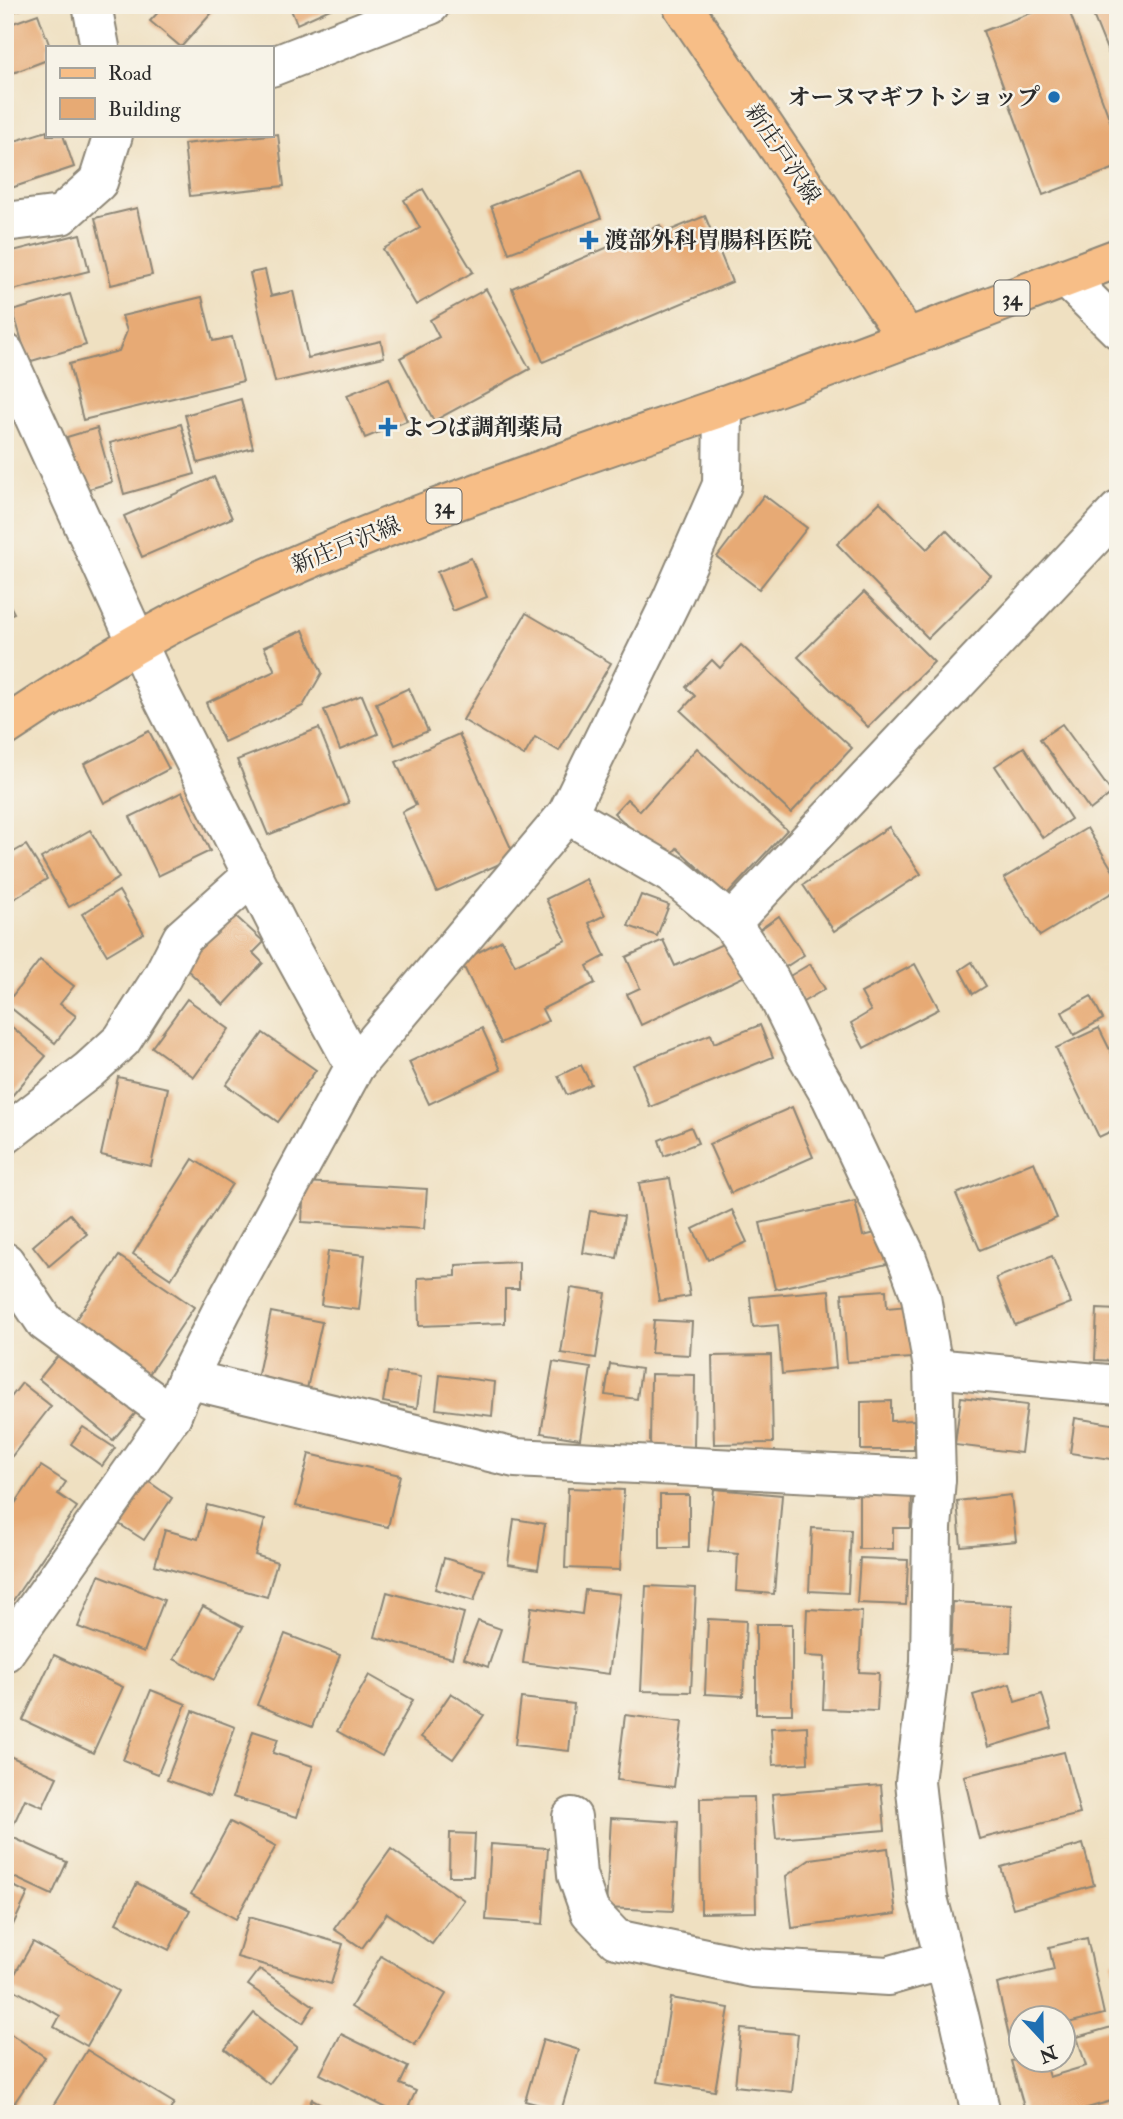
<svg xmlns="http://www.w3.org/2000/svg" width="1123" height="2119" viewBox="0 0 1123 2119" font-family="'IM FELL Double Pica','Noto Serif JP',serif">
<rect width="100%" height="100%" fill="#f7f3e8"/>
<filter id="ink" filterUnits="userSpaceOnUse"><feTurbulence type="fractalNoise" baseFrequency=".0143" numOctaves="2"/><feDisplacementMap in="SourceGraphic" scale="14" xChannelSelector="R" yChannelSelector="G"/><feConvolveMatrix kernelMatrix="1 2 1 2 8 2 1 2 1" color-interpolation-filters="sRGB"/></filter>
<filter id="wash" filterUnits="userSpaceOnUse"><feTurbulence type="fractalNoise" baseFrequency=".00686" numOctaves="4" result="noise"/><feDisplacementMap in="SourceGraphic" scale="28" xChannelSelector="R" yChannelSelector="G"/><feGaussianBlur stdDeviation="1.57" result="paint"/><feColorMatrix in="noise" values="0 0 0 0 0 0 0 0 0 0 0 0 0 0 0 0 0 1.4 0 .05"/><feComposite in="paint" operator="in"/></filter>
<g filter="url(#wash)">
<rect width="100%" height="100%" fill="#efe0c1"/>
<g id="blocks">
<g fill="#e7aa74">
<path d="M9,5H31V6L12,12Z"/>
<path d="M165,5H219L181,47L150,21Z"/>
<path d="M289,5H339L297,24Z"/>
<path d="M1052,5H1067L1118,142V167L1043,195L983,31Z"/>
<path d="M1089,5H1118V53L1110,57Z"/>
<path d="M38,14L50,47H47V60L5,76V26Z"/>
<path d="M47,131V135H63L74,167L5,190V144Z"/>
<path d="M278,134L284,186L190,196L184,144Z"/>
<path d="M582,170L601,218L509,253L491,206Z"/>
<path d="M423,189L473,272L416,305L383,249L420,228L404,200Z"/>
<path d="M137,208L152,275L111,285L95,218Z"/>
<path d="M705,216L732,282L543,362L512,288L660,225L664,233Z"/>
<path d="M80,234L89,271L9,291L5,276V253Z"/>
<path d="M265,270L271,296L293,291L308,358L381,341L384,357L275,382L250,273Z"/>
<path d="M486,289L530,369L434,421L400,358L439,337L430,320Z"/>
<path d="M70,294L86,345L28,362L13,311Z"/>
<path d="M202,297L213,341L232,337L243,381L83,420L69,364L119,351L127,331L122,316Z"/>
<path d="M389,378L407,421L365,438L347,395Z"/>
<path d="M241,399L253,448L198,463L185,415Z"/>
<path d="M181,424L195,474L124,494L110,443Z"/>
<path d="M97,428L112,482L82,491L67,437Z"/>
<path d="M214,477L232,518L142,557L124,516Z"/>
<path d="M764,495L807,528L759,589L717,557Z"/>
<path d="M880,502L927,549L946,530L991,576L928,638L837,544Z"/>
<path d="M471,558L487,597L453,611L437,572Z"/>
<path d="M864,592L934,662L868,727L798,657Z"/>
<path d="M5,596L14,613L5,617Z"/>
<path d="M526,613L611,663L559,751L535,737L524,756L463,720Z"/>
<path d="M303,630L322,673L303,706L224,742L206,703L275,671L264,647Z"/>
<path d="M741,645L852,748L791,813L681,711L695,696L686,687L712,660L720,668Z"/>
<path d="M409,688L428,731L395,745L376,703Z"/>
<path d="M362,695L378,734L340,750L324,710Z"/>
<path d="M1062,724L1112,793L1090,810L1040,739Z"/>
<path d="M319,728L349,803L268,835L237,760Z"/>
<path d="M149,731L169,769L104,803L84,764Z"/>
<path d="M459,734L515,857L437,892L402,812L416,805L396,762Z"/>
<path d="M1024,747L1071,819L1043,838L995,766Z"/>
<path d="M697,748L787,830L727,895L677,848L666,861L614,813L627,799L640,811Z"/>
<path d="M182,792L210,851L158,876L130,817Z"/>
<path d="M889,827L921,874L834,931L803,885Z"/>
<path d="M1087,828L1118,879V889L1040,936L1004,878Z"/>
<path d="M90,830L119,878L69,907L41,858Z"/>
<path d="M26,845L47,879L9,902L5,896V857Z"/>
<path d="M586,879L605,915L589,923L605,956L587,966L595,983L542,1009L548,1021L501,1043L461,961L502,940L515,965L566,940L546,899Z"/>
<path d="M119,891L144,933L107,955L82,914Z"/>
<path d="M641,895L669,905L657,936L628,926Z"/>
<path d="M229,910L264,942L253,953L263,963L224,1005L180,963Z"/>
<path d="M779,916L804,955L784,968L759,930Z"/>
<path d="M663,940L675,966L729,941L745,976L641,1025L627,994L640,988L626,957Z"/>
<path d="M40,960L74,986L60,1004L76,1016L55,1043L6,1004Z"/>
<path d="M972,962L986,986L973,994L960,970Z"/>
<path d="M810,964L825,989L803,1002L788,977Z"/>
<path d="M915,964L939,1009L864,1048L851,1023L871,1011L861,993Z"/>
<path d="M1091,996L1103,1019L1074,1035L1062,1012Z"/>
<path d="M187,999L229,1029L194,1077L152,1047Z"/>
<path d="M5,1021L46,1056L5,1104Z"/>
<path d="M760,1025L773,1057L650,1107L633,1065L711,1034L714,1043Z"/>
<path d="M482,1028L501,1070L429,1104L409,1062Z"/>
<path d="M1099,1028L1118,1066V1128L1099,1137L1056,1048Z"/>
<path d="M263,1033L316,1070L278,1122L226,1085Z"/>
<path d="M581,1065L591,1084L567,1095L558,1076Z"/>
<path d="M118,1077L168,1088L151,1166L101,1155Z"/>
<path d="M792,1107L813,1157L731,1193L709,1144Z"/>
<path d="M691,1127L698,1143L664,1156L659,1140Z"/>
<path d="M193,1159L232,1184L171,1279L133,1254Z"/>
<path d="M1034,1162L1057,1218L980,1250L956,1194Z"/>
<path d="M670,1178L690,1296L659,1301L639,1183Z"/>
<path d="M304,1182L427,1189L424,1229L302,1222Z"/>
<path d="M855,1201L863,1236L880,1232L887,1264L775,1289L760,1223Z"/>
<path d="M732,1210L747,1242L708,1260L693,1229Z"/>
<path d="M590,1211L624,1216L617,1258L583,1253Z"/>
<path d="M70,1214L87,1234L49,1266L33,1246Z"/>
<path d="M328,1251L365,1255L359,1310L321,1305Z"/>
<path d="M119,1256L194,1307L149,1374L74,1322Z"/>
<path d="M1052,1256L1071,1303L1015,1325L996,1278Z"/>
<path d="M519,1262V1289H505V1323L419,1326L418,1278L456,1276V1265Z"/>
<path d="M571,1288L606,1293L596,1358L561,1353Z"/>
<path d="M829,1290L836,1368L782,1374L778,1325L753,1327L750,1297Z"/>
<path d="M886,1290L887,1308L908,1306L912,1358L847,1362L842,1293Z"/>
<path d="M1097,1309L1118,1310V1361L1095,1360Z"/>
<path d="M271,1312L322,1322L306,1393L256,1384Z"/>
<path d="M654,1320L692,1322L690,1355L651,1353Z"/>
<path d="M65,1347L139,1409L113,1440L39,1379Z"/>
<path d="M771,1355L773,1443L714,1444L712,1356Z"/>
<path d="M553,1362L591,1368L580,1439L541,1433Z"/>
<path d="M610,1364L641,1369L637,1399L605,1395Z"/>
<path d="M388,1372L421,1377L417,1408L383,1402Z"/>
<path d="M651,1374L695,1375L694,1447H650Z"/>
<path d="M440,1375L495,1382L492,1416L436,1409Z"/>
<path d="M22,1383L51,1406L5,1465V1405Z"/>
<path d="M961,1397L1027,1405L1021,1453L955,1445Z"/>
<path d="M891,1401V1421L914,1420V1450H861V1402Z"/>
<path d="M1075,1418L1118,1425V1460L1070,1453Z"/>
<path d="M83,1427L115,1448L102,1466L71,1444Z"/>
<path d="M309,1454L400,1475L388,1527L296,1506Z"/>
<path d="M41,1466L66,1482L58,1494L77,1507L5,1612V1518Z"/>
<path d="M142,1477L172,1498L144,1540L113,1520Z"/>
<path d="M568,1488L624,1490L620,1570L565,1568Z"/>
<path d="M714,1489L782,1495L774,1594L736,1591L738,1554L708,1551Z"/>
<path d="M912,1492L911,1528H893V1549H859V1493Z"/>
<rect x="660" y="1495" width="29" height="53"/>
<path d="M1011,1495L1016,1541L961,1546L957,1501Z"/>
<path d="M207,1505L265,1520L255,1555L277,1562L267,1597L155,1565L165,1530L198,1539Z"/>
<path d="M514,1519L545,1524L538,1569L508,1564Z"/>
<path d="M812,1528L851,1530L848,1593L809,1591Z"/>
<path d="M444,1558L484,1570L474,1601L435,1589Z"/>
<path d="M860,1558L908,1560L906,1605L857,1603Z"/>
<path d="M99,1575L164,1600L144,1652L78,1627Z"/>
<path d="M646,1586L696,1588L691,1692L641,1691Z"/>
<path d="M585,1590L620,1594L609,1674L523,1663L531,1607L582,1614Z"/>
<path d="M387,1592L464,1613L452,1658L375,1637Z"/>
<path d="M953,1602L1012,1605L1010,1653L951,1651Z"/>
<path d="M203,1606L243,1627L214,1680L174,1659Z"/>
<path d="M807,1609L862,1612L859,1672L879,1673L877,1711L823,1709L825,1657L805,1656Z"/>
<path d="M708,1619L746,1621L743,1696L705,1694Z"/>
<path d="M478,1621L501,1629L488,1667L464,1658Z"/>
<rect x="756" y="1624" width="36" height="90"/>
<path d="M285,1634L340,1655L312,1727L257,1705Z"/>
<path d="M54,1655L123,1687L93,1753L23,1720Z"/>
<path d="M369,1675L413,1700L382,1756L337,1731Z"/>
<path d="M1010,1684L1015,1702L1042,1694L1052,1728L988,1747L973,1695Z"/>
<path d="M151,1690L186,1704L158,1774L123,1760Z"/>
<path d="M451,1693L484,1715L453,1759L421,1737Z"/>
<path d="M521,1698L574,1704L569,1751L515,1745Z"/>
<path d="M193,1711L235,1727L210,1796L167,1780Z"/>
<path d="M625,1715L682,1722L674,1787L617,1780Z"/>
<path d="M807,1726L808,1763L773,1765L771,1728Z"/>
<path d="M253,1731L278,1739L273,1753L313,1766L297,1817L233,1797Z"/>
<path d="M1064,1752L1080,1814L979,1839L964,1776Z"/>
<path d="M5,1754L57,1777L43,1807L25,1799L11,1830L5,1827Z"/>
<path d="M881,1785L885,1830L776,1839L772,1794Z"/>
<path d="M754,1797L756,1912L701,1913L700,1798Z"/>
<path d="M611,1818L678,1822L673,1911L606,1908Z"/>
<path d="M230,1822L276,1846L236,1919L191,1894Z"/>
<path d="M450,1833L475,1834L473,1876H449Z"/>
<path d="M5,1834L67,1862L52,1895L5,1873Z"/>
<path d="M491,1844L548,1848L543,1924L486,1920Z"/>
<path d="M1083,1844L1094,1885L1013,1908L1001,1867Z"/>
<path d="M888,1848L896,1914L792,1928L786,1876L811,1859Z"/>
<path d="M391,1849L464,1900L432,1944L387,1913L362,1948L334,1929Z"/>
<path d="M5,1882L28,1893L13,1925L5,1921Z"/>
<path d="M137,1883L190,1910L169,1950L116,1923Z"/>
<path d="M249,1917L343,1944L331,1984L237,1957Z"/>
<path d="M1087,1938L1104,2014L1064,2024V2018H1021V2033L1009,2036L997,1984L1054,1970L1049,1947Z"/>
<path d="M33,1942L118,1991L87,2046L54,2027L60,2016L8,1986Z"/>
<path d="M381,1956L446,1994L415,2045L351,2007Z"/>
<path d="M1118,1959V1980H1117L1112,1961Z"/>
<path d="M260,1969L314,2006L303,2023L248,1985Z"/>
<path d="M671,1998L729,2008L715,2091L658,2082Z"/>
<path d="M254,2013L297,2047L269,2084L225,2049Z"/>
<path d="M1115,2026L1118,2035V2099L1067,2114H1026L1011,2061L1021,2059L1044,2060L1049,2077L1086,2066L1077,2037Z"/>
<path d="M741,2029L798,2034L792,2092L735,2086Z"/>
<path d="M5,2030L45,2057L7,2114H5Z"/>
<path d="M341,2034L408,2067L400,2084L416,2091L405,2114H398L320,2074Z"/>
<path d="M543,2039L579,2050L561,2111L525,2101Z"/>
<path d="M87,2050L174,2103L168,2114H48Z"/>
<path d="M312,2099L340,2114H305Z"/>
</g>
</g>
</g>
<g filter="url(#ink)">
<use href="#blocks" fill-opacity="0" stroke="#8d8676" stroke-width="2"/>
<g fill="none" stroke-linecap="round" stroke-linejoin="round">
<defs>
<g id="minor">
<path d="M92,5L100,47"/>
<path d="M271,67L430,5"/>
<path d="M5,222L61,215L98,182L113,135"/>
<path d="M1066,278L1118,329"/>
<path d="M5,353L161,695L284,937L355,1066"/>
<path d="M567,814L673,875L731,923L770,980L806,1054L831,1097L906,1256L921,1297L933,1368L936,1479L932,1528L930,1663L915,1782L928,1898L959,2015L981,2114"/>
<path d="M731,923L1118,511"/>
<path d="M5,1135L89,1070L122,1040L162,977L182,938L253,875"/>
<path d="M5,1262L45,1322L172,1415"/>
<path d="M933,1368L1118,1385"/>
<path d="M187,1379L515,1458L936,1479"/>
<path d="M5,1652L172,1415L187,1379L222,1310L355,1066L567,814L672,599L722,485L723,406"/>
<path d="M572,1817L577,1875L590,1912L616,1939L753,1968L888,1976L944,1960"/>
</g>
<g id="major">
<path d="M682,5L907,338"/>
<path d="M5,727C71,683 138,639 209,605C373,525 547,468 719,408C853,360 985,308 1118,258"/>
</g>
</defs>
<use href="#minor" stroke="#8d8676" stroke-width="42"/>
<use href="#major" stroke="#8d8676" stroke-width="42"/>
<use href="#minor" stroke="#fff" stroke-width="38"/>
<use href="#major" stroke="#f7be87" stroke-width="38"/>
</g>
</g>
<g fill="#1f6fb2" stroke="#f7f3e8" stroke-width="2.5">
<circle cx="1054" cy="97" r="7"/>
<path d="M585.5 229.5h7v7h7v7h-7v7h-7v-7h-7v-7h7z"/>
<path d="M384.5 416.5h7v7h7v7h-7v7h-7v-7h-7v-7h7z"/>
</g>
<g text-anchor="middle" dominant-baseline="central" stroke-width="5" stroke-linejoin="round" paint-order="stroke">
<g fill="#f7f3e8" stroke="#686764" stroke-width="2">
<rect x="994.5" y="280.5" width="35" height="35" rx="5"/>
<rect x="426.5" y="488.5" width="35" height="35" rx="5"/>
</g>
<g font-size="21" font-weight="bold" fill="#2b2b2b">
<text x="1012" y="298">34</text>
<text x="444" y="506">34</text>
</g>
<g font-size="23" font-weight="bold" fill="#2b2b2b" stroke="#f7f3e8" text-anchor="start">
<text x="1040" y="97" text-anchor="end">オーヌマギフトショップ</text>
<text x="605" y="240">渡部外科胃腸科医院</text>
<text x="402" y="427">よつば調剤薬局</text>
</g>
<g font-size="23" fill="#2b2b2b" stroke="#f7f3e8">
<text transform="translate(783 154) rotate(56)">新庄戸沢線</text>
<text transform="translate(346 545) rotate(-22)">新庄戸沢線</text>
</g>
</g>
<rect width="1123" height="2119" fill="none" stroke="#f7f3e8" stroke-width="28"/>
<rect x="46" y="46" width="228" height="91" fill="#f7f3e8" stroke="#a5a39c" stroke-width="2"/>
<rect x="60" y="68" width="35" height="10" fill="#f7be87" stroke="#a5a39c" stroke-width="2"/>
<text x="108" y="80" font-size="21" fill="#2b2b2b">Road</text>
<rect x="60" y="98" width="35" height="21" fill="#e7aa74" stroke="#a5a39c" stroke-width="2"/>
<text x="108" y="116" font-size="21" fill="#2b2b2b">Building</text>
<g transform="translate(1042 2039) rotate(158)"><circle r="33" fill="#f7f3e8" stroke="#a5a39c" stroke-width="2"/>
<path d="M0-5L12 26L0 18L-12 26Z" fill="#1f6fb2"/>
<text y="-10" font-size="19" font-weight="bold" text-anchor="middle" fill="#2b2b2b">N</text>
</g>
</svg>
